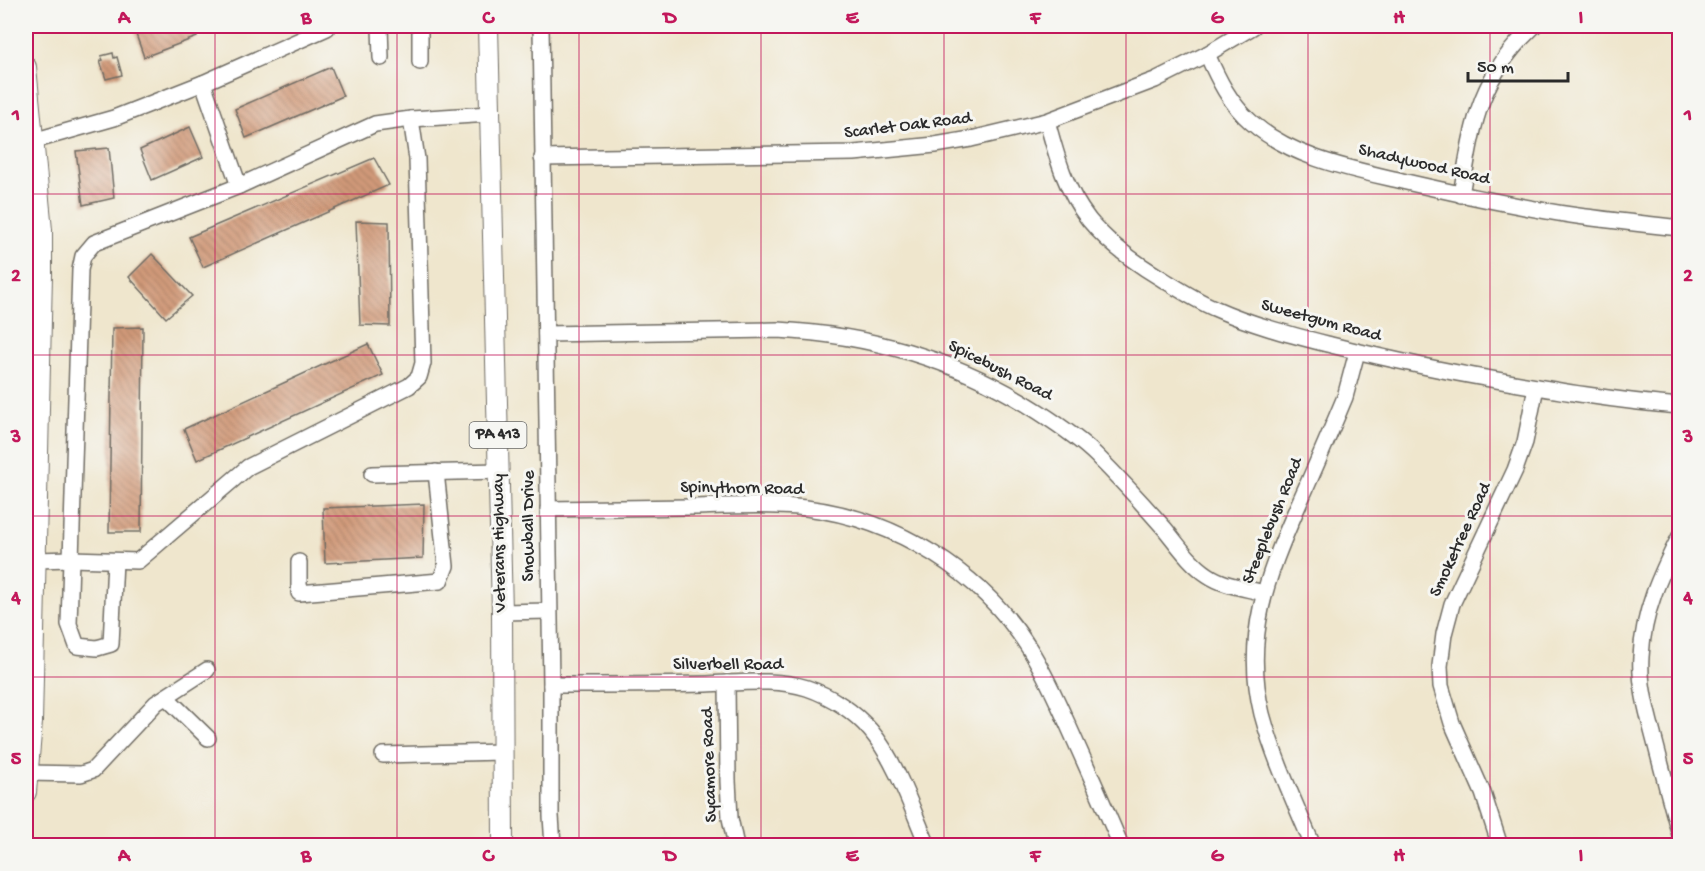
<svg xmlns="http://www.w3.org/2000/svg" width="1705" height="871" viewBox="0 0 1705 871" font-family="'Gochi Hand',sans-serif">
<defs>
<pattern id="building-back-hatch" width="6" height="6" patternUnits="userSpaceOnUse" patternTransform="scale(1.5)"><rect width="6" height="6" fill="#d19a79"/><path d="M-1 5l2 2M0 0l6 6M5-1l2 2" fill="none" stroke="#aa7e63"/></pattern>
</defs>
<rect width="100%" height="100%" fill="#f6f6f2"/>
<filter id="ink" filterUnits="userSpaceOnUse"><feTurbulence type="fractalNoise" baseFrequency=".0167" numOctaves="2"/><feDisplacementMap in="SourceGraphic" scale="12" xChannelSelector="R" yChannelSelector="G"/><feConvolveMatrix kernelMatrix="1 2 1 2 8 2 1 2 1" color-interpolation-filters="sRGB"/></filter>
<filter id="wash" filterUnits="userSpaceOnUse"><feTurbulence type="fractalNoise" baseFrequency=".008" numOctaves="4" result="noise"/><feDisplacementMap in="SourceGraphic" scale="24" xChannelSelector="R" yChannelSelector="G"/><feGaussianBlur stdDeviation="1.35" result="paint"/><feColorMatrix in="noise" values="0 0 0 0 0 0 0 0 0 0 0 0 0 0 0 0 0 1.4 0 .05"/><feComposite in="paint" operator="in"/></filter>
<g filter="url(#wash)">
<rect width="100%" height="100%" fill="#efe6cd"/>
<g id="blocks">
<g fill="url(#building-back-hatch)">
<path d="M133,26H193L197,37L144,57Z"/>
<path d="M113,53L114,58L117,57L122,75L106,79L100,61L103,60L101,56Z"/>
<path d="M331,67L343,96L246,138L235,109Z"/>
<path d="M190,127L203,157L152,180L140,150Z"/>
<path d="M109,148L114,198L83,205L76,151Z"/>
<path d="M374,158L389,185L203,267L189,237Z"/>
<path d="M356,221L389,222L390,326L360,325Z"/>
<path d="M152,254L192,296L166,318L129,277Z"/>
<path d="M143,327L141,532H109L112,328Z"/>
<path d="M368,344L383,375L197,460L184,429Z"/>
<path d="M424,504L423,558L325,563L323,508Z"/>
</g>
</g>
</g>
<g filter="url(#ink)">
<use href="#blocks" fill-opacity="0" stroke="#706c64" stroke-width="1.5"/>
<g fill="none" stroke-linecap="round" stroke-linejoin="round">
<defs>
<g id="minor">
<path d="M380,26L381,58"/>
<path d="M420,26V62"/>
<path d="M541,26L551,685V816L553,846"/>
<path d="M1207,54C1218,79 1230,104 1251,122C1292,158 1351,169 1402,181C1458,194 1514,206 1571,215C1607,220 1643,224 1680,228"/>
<path d="M203,83L239,186"/>
<path d="M1047,121C1057,158 1065,189 1089,220C1108,243 1134,262 1159,277C1177,288 1195,300 1214,308C1252,325 1292,335 1331,345C1384,358 1437,370 1491,379C1553,390 1616,401 1680,406"/>
<path d="M33,141L114,118L203,83L327,28"/>
<path d="M542,158L854,153L935,145L971,139L1047,121L1155,80L1207,54L1254,26"/>
<path d="M1461,195C1473,124 1478,78 1534,26"/>
<path d="M546,334L778,330C873,335 959,360 1039,412C1059,425 1080,439 1097,456C1120,479 1143,504 1165,529C1178,545 1190,563 1208,575C1224,586 1245,588 1264,593"/>
<path d="M26,384L40,378"/>
<path d="M372,474L499,471"/>
<path d="M548,509C597,508 645,508 693,507C731,506 769,504 806,508C896,519 981,572 1029,648C1045,673 1056,699 1068,725C1086,765 1104,805 1121,846"/>
<path d="M1680,536C1660,575 1643,612 1641,657C1639,685 1648,715 1655,742C1663,773 1671,804 1680,835"/>
<path d="M36,560L71,559L138,561L248,467L409,386L419,377L423,363L417,159L411,119"/>
<path d="M115,561L111,644L97,648L77,646L69,624L80,270L83,256L94,243L239,186L375,124L411,119L490,114"/>
<path d="M299,562V593L440,581L446,566L436,472"/>
<path d="M502,612L549,611"/>
<path d="M727,683L728,781L730,818L736,846"/>
<path d="M551,685C603,685 655,685 707,684C739,683 776,678 807,688C831,696 855,712 871,731C896,761 912,809 928,846"/>
<path d="M166,697L208,738"/>
<path d="M383,755L502,752"/>
<path d="M27,773L81,774L93,770L156,703L207,670"/>
<path d="M1313,846C1295,803 1274,759 1262,714C1243,638 1267,576 1297,508C1311,477 1324,447 1337,416L1345,397L1357,352"/>
<path d="M1500,846L1483,793L1452,723L1441,686L1440,666L1444,634L1452,604L1515,470L1525,442L1536,387"/>
</g>
<g id="major">
<path d="M488,26L502,612L503,846"/>
<path d="M26,67L42,230V274L32,722L26,792"/>
</g>
</defs>
<use href="#minor" stroke="#706c64" stroke-width="18"/>
<use href="#major" stroke="#706c64" stroke-width="22"/>
<use href="#minor" stroke="#fff" stroke-width="15"/>
<use href="#major" stroke="#fff" stroke-width="20"/>
</g>
</g>
<path fill="none" stroke="#c2185b" stroke-width="1.5" stroke-opacity="0.55" d="M215,26V846M397,26V846M579,26V846M761,26V846M944,26V846M1126,26V846M1308,26V846M1490,26V846M26,194H1680M26,355H1680M26,516H1680M26,677H1680"/>
<g text-anchor="middle" dominant-baseline="central" stroke-width="6" stroke-linejoin="round" paint-order="stroke">
<rect fill="#f6f6f2" stroke="#686867" stroke-width="1.5" x="469.5" y="422" width="57" height="26" rx="4.5"/>
<g font-size="16" font-weight="bold" fill="#2b2b2b">
<text x="498" y="435">PA 413</text>
</g>
<g font-size="18" fill="#2b2b2b" stroke="#f6f6f2">
<text transform="translate(908 126) rotate(-7)">Scarlet Oak Road</text>
<text transform="translate(1424 165) rotate(13)">Shadywood Road</text>
<text transform="translate(1321 321) rotate(15)">Sweetgum Road</text>
<text transform="translate(1000 371) rotate(27)">Spicebush Road</text>
<text transform="translate(742 489) rotate(1)">Spinythorn Road</text>
<text transform="translate(1273 521) rotate(-68)">Steeplebush Road</text>
<text transform="translate(529 526) rotate(-90)">Snowball Drive</text>
<text transform="translate(1461 540) rotate(-65)">Smoketree Road</text>
<text transform="translate(500 543) rotate(-91)">Veterans Highway</text>
<text x="728" y="665">Silverbell Road</text>
<text transform="translate(710 765) rotate(-92)">Sycamore Road</text>
</g>
</g>
<rect width="1705" height="871" fill="none" stroke="#f6f6f2" stroke-width="66"/>
<path d="M1468 72v9h100v-9" fill="none" stroke="#2b2b2b" stroke-width="3"/>
<text x="1477" y="72" font-size="18" fill="#2b2b2b" stroke="#f6f6f2" stroke-width="4.5" paint-order="stroke">50 m</text>
<rect x="33" y="33" width="1639" height="805" fill="none" stroke="#c2185b" stroke-width="2"/>
<g font-size="20" text-anchor="middle" font-weight="bold" fill="#c2185b">
<text x="124" y="23">A</text>
<text x="306" y="23">B</text>
<text x="488" y="23">C</text>
<text x="670" y="23">D</text>
<text x="852" y="23">E</text>
<text x="1035" y="23">F</text>
<text x="1217" y="23">G</text>
<text x="1399" y="23">H</text>
<text x="1581" y="23">I</text>
<text x="16" y="120">1</text>
<text x="1688" y="120">1</text>
<text x="16" y="281">2</text>
<text x="1688" y="281">2</text>
<text x="16" y="442">3</text>
<text x="1688" y="442">3</text>
<text x="16" y="603">4</text>
<text x="1688" y="603">4</text>
<text x="16" y="764">5</text>
<text x="1688" y="764">5</text>
<text x="124" y="861">A</text>
<text x="306" y="861">B</text>
<text x="488" y="861">C</text>
<text x="670" y="861">D</text>
<text x="852" y="861">E</text>
<text x="1035" y="861">F</text>
<text x="1217" y="861">G</text>
<text x="1399" y="861">H</text>
<text x="1581" y="861">I</text>
</g>
</svg>
